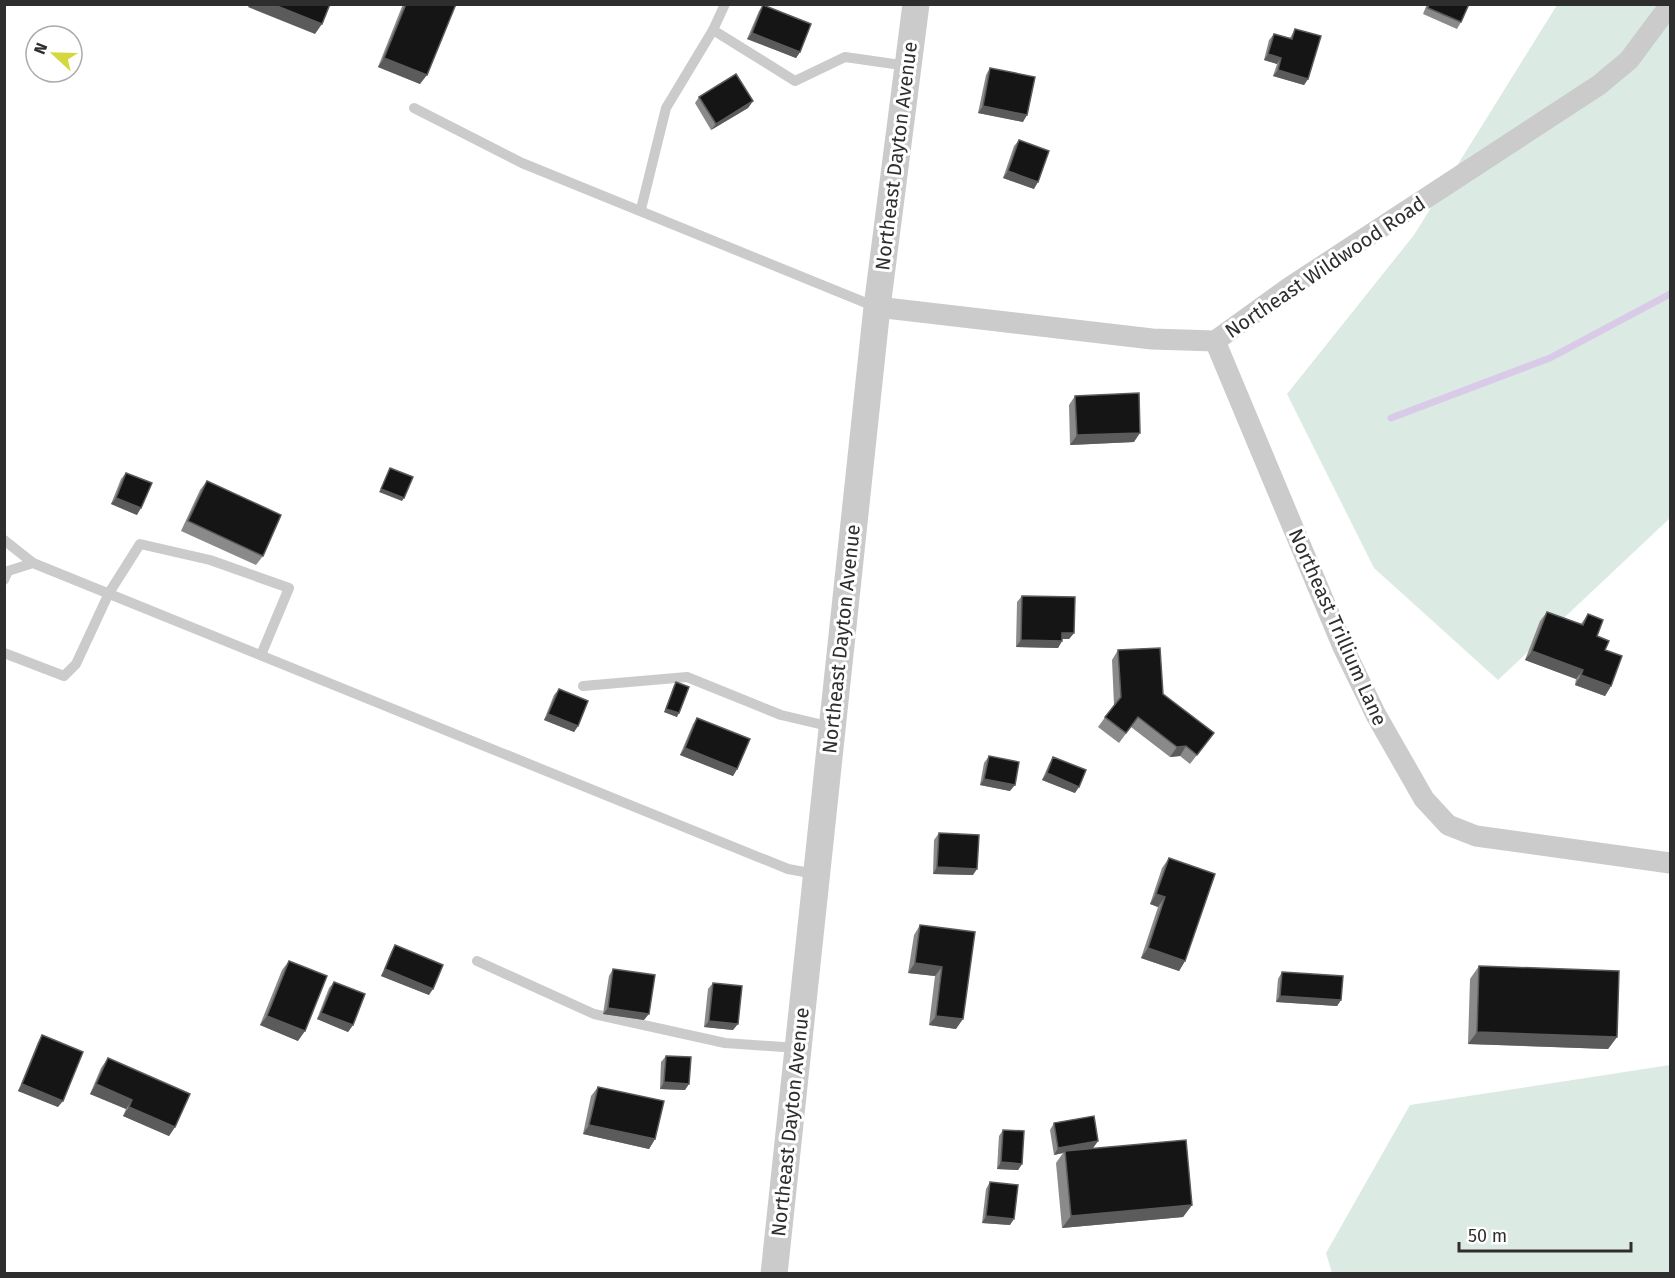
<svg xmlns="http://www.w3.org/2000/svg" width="1675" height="1278" viewBox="0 0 1675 1278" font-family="'Fira Sans',sans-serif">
<rect width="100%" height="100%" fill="#fff"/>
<g fill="#dceae4">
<path d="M1557,5H1670V518L1498,680L1374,568L1287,394L1414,235Z"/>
<path d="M1670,1065V1273H1332L1326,1253L1410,1105Z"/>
</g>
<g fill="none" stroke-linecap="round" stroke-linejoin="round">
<path stroke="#d9cae8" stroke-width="7" d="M1391,418L1550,358L1670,294"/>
<g stroke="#cbcbcb" stroke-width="10">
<path d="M725,4L713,30L795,81L845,57L908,66"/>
<path d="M414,108L522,163L876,307"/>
<path d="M641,209L666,108L713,30"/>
<path d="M4,540L33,563"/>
<path d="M4,580L8,571L33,563L788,869L815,874"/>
<path d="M4,653L64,676L76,664L109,593L140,544L210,560L289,588L261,655"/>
<path d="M583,686L687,677L781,715L832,727"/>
<path d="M477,961L594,1014L725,1043L797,1048"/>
</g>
<g stroke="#cbcbcb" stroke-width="21">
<path d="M877,307L1152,339L1215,341L1290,287L1599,85L1629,60L1670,5"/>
<path d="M1215,341L1343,647L1376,715L1424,799L1448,825L1476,836L1670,863"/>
</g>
<path stroke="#cbcbcb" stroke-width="27" d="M774,1274L877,307L916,4"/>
</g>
<g fill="#8a8a8a">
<path d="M403,4H456L420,84L378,67Z"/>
<path d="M1427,4H1469L1461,22L1457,29L1423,14Z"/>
<path d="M763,5L800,52L796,58L747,39L759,11Z"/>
<path d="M1295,29L1308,79L1304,85L1273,76L1277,64L1264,60L1269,40L1274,34L1290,38Z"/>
<path d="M990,68L1023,122L978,113L986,75Z"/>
<path d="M699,97L753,101L748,108L711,130L695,103Z"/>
<path d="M1019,140L1034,189L1003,178L1014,146Z"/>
<path d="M1075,396L1134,442L1070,445L1069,405Z"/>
<path d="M126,473L137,515L111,504L121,479Z"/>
<path d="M207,481L263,556L256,565L181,531L200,490Z"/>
<path d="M1022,596L1074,633L1069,639H1062V641L1058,648L1016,647L1017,602Z"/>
<path d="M1547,612L1581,624L1588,614L1597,636L1605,650L1611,686L1605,696L1575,685L1576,679L1525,660L1540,621Z"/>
<path d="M1118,650L1163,694L1207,742L1190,764L1180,756L1170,757L1131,727L1119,743L1098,727L1114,705L1112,660Z"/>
<path d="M676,682L677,717L664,712L674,685Z"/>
<path d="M559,689L578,726L574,732L544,720L554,695Z"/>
<path d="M697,718L737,769L733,776L680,755L693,724Z"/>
<path d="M989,756L1010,791L980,785L984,763Z"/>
<path d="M1053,757L1075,793L1042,780L1049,764Z"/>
<path d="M939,833L973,875L933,874L934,840Z"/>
<path d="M1169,858L1185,961L1179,971L1141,958L1158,907L1150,904L1162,868Z"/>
<path d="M920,925L975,932L956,1029L929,1025L935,976L908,973L914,935Z"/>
<path d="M395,945L429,995L381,976L391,952Z"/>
<path d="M289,961L298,1041L260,1025L282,970Z"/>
<path d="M1479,966L1617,1037L1608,1049L1468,1044L1470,979Z"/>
<path d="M613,969L644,1020L603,1014L609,976Z"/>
<path d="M1282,972L1341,1000L1337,1006L1276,1002L1278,979Z"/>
<path d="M334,982L353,1025L348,1032L317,1019L329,988Z"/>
<path d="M713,983L733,1030L704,1027L708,989Z"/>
<path d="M42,1035L58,1107L18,1091L38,1042Z"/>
<path d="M666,1056L685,1090L660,1089L661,1062Z"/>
<path d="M108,1058L175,1127L169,1136L123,1116L126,1109L90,1094L101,1068Z"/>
<path d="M598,1087L655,1139L649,1149L583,1134L591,1096Z"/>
<path d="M1054,1123L1098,1141L1093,1148L1192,1205L1183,1217L1062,1228L1056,1163L1063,1153L1054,1155L1050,1130Z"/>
<path d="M1003,1130L1022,1164L1018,1170L997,1169L999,1136Z"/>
<path d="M990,1182L1010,1225L982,1223L986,1189Z"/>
</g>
<g fill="#5b5b5b">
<path d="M250,4H272L322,24L315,34L248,7Z"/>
<path d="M752,33L800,52L796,58L747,39Z"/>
<path d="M1268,54L1281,58L1277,64L1264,60Z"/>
<path d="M384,58L427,75L420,84L378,67Z"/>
<path d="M1278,70L1308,79L1304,85L1273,76Z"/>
<path d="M753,101L748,108L711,130L716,124Z"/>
<path d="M983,106L1027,115L1023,122L978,113Z"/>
<path d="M1008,171L1038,182L1034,189L1003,178Z"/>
<path d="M1140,433L1134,442L1070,445L1077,435Z"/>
<path d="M381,489L404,498L402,501L379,492Z"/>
<path d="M116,498L141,508L137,515L111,504Z"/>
<path d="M1062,633H1074L1069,639H1058Z"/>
<path d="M1021,640L1062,641L1058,648L1016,647Z"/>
<path d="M1532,651L1583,670L1576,679L1525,660Z"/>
<path d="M1581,675L1611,686L1605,696L1575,685Z"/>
<path d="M666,709L679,713L677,717L664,712Z"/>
<path d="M548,714L578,726L574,732L544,720Z"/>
<path d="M1186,746L1180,756L1170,757L1177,747Z"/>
<path d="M685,748L737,769L733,776L680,755Z"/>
<path d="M1047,773L1079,787L1075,793L1042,780Z"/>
<path d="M984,779L1015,785L1010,791L980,785Z"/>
<path d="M937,867L977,869L973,875L933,874Z"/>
<path d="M1156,894L1165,897L1158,907L1150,904Z"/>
<path d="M1148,948L1185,961L1179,971L1141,958Z"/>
<path d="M915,963L942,967L935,976L908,973Z"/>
<path d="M385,969L433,989L429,995L381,976Z"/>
<path d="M1280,996L1341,1000L1337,1006L1276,1002Z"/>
<path d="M608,1008L649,1014L644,1020L603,1014Z"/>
<path d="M321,1013L353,1025L348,1032L317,1019Z"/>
<path d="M267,1016L305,1031L298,1041L260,1025Z"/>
<path d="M936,1016L963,1019L956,1029L929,1025Z"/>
<path d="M709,1021L738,1024L733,1030L704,1027Z"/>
<path d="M1477,1032L1617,1037L1608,1049L1468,1044Z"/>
<path d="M664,1082L689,1084L685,1090L660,1089Z"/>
<path d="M22,1084L63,1101L58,1107L18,1091Z"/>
<path d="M96,1084L132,1100L126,1109L90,1094Z"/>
<path d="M129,1107L175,1127L169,1136L123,1116Z"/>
<path d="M589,1125L655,1139L649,1149L583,1134Z"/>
<path d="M1098,1141L1093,1148L1065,1151L1063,1153L1054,1155L1058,1148Z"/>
<path d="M1001,1162L1022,1164L1018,1170L997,1169Z"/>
<path d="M1192,1205L1183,1217L1062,1228L1071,1216Z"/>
<path d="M986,1216L1014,1219L1010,1225L982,1223Z"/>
</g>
<g fill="#151515" stroke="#5b5b5b" stroke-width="1.5">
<path d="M272,4H330L322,24Z"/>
<path d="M406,4H456L427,75L384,58Z"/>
<path d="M1429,4H1469L1461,22L1428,8Z"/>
<path d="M763,5L811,24L800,52L752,33Z"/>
<path d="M1295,29L1321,36L1308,79L1278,70L1281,58L1268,54L1274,34L1292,39Z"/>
<path d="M990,68L1035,77L1027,115L983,106Z"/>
<path d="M736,74L753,101L716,124L699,97Z"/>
<path d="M1019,140L1049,151L1038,182L1008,171Z"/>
<path d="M1139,393L1140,433L1077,435L1075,396Z"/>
<path d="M390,468L413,477L404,498L381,489Z"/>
<path d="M126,473L152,483L141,508L116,498Z"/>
<path d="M207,481L281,515L263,556L188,521Z"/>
<path d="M1022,596L1075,597L1074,633H1062V641L1021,640Z"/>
<path d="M1547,612L1583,625L1588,614L1603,620L1597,636L1609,641L1605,650L1622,656L1611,686L1581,675L1583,670L1532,651Z"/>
<path d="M1160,648L1163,694L1214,733L1197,755L1186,746L1177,747L1138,717L1126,733L1105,717L1121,697L1118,650Z"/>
<path d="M676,682L689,687L679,713L666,709Z"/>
<path d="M559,689L588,701L578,726L548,714Z"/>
<path d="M697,718L750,739L737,769L685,748Z"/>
<path d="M989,756L1019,762L1015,785L984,779Z"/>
<path d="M1053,757L1086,770L1079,787L1047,773Z"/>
<path d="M939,833L979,835L977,869L937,867Z"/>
<path d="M1169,858L1215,874L1185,961L1148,948L1165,897L1156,894Z"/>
<path d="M920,925L975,932L963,1019L936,1016L942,967L915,963Z"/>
<path d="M395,945L443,965L433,989L385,969Z"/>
<path d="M289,961L327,976L305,1031L267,1016Z"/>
<path d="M1479,966L1619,971L1617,1037L1477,1032Z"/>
<path d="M613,969L655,975L649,1014L608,1008Z"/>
<path d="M1282,972L1343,976L1341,1000L1280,996Z"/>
<path d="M334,982L365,994L353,1025L321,1013Z"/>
<path d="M713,983L742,986L738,1024L709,1021Z"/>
<path d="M42,1035L83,1052L63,1101L22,1084Z"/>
<path d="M666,1056L691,1057L689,1084L664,1082Z"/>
<path d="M108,1058L190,1094L175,1127L129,1107L132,1100L96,1084Z"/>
<path d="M598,1087L664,1101L655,1139L589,1125Z"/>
<path d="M1094,1116L1098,1141L1058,1148L1054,1123Z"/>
<path d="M1003,1130L1024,1131L1022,1164L1001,1162Z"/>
<path d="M1186,1140L1192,1205L1071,1216L1065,1151Z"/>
<path d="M990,1182L1018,1185L1014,1219L986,1216Z"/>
</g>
<g text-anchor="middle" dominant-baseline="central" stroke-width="6" stroke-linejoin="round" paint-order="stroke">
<g font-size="20" fill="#2e2e2e" stroke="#fff">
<text transform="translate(896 156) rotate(-83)">Northeast Dayton Avenue</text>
<text transform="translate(1325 267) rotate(-34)">Northeast Wildwood Road</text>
<text transform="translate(1338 627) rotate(66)">Northeast Trillium Lane</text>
<text transform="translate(841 639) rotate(-84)">Northeast Dayton Avenue</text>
<text transform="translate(790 1122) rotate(-84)">Northeast Dayton Avenue</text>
</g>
</g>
<rect width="1675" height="1278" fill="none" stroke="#2e2e2e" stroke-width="12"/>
<g transform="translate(54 54) rotate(292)"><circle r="28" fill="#ffffff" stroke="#ababab" stroke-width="1.5"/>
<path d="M0-4.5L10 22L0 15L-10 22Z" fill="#d4d73e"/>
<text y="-9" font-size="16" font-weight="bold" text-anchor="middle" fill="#2e2e2e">N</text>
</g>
<path d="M1459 1242v9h172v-9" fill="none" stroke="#2e2e2e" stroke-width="3"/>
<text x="1468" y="1242" font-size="18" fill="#2e2e2e" stroke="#ffffff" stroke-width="4.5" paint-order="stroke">50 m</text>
</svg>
